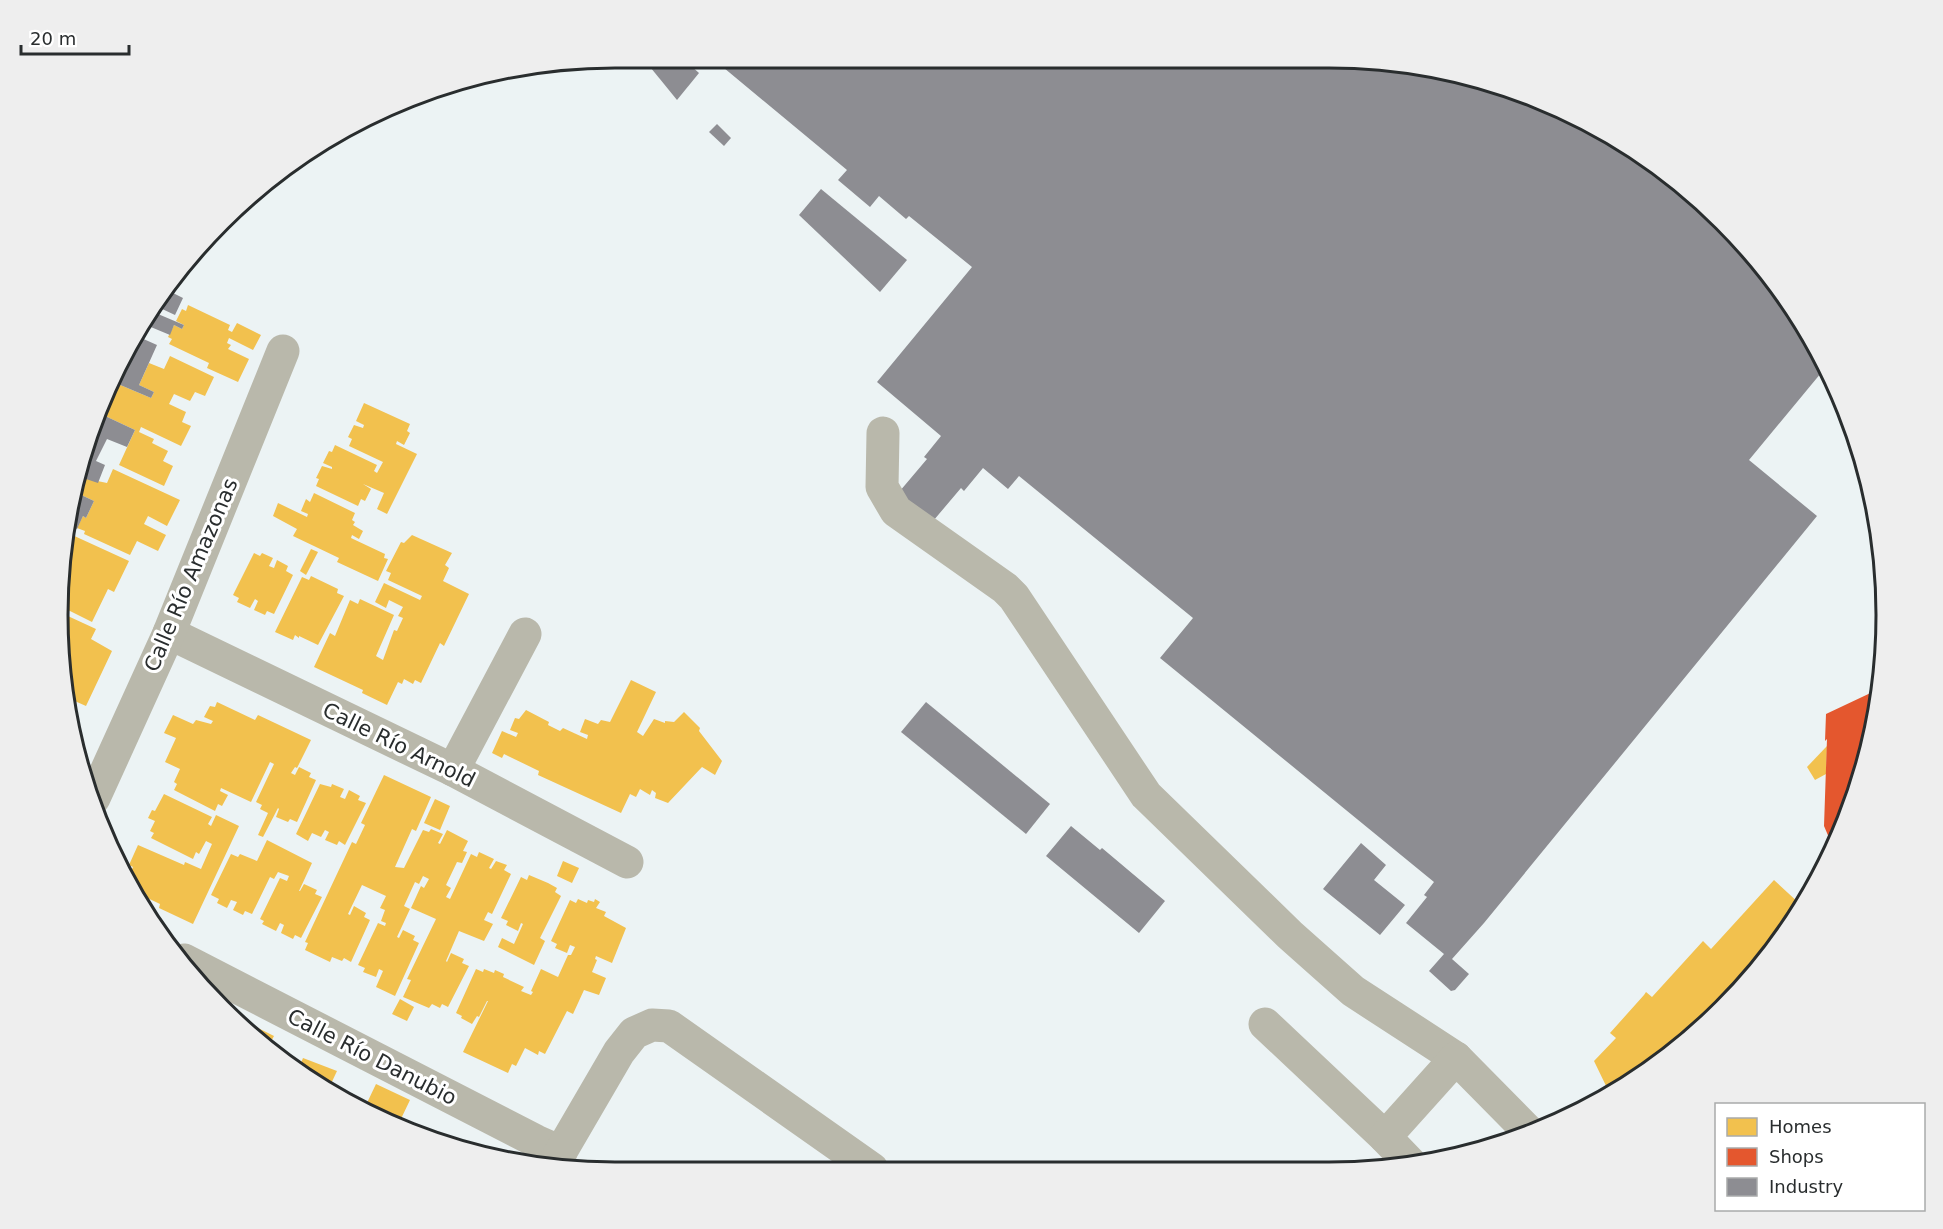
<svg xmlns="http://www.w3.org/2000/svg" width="1943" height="1229" viewBox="0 0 1943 1229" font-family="'DejaVu Sans',sans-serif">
<rect width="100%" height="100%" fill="#ecf3f4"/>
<g fill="#f2c14e">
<path d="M188,305L230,325L228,330L232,332L237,323L261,335L253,350L229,338L227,343L231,345L228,349L249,359L238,382L207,368L209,363L169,344L172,339L168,337L174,325L182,329L184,325L176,321L182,309L186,311Z"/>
<path d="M170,356L214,377L205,396L195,392L190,401L174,394L169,404L186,412L182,422L191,426L181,446L141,427L139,432L154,439L152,443L168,451L163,461L173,466L164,486L119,465L135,430L103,415L118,384L151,398L154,392L139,385L149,363L164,369Z"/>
<path d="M364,403L410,424L407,431L410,433L404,445L397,441L396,444L417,454L387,514L377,509L384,493L363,484L371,489L365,501L361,499L358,506L316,486L319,479L316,478L322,466L332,469V467L323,463L329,451L332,452L335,445L377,465L374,471L377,473L383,462L349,446L352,439L348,437L354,425L363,428L364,425L356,421Z"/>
<path d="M113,469L180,500L167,526L148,516L144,524L166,535L158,551L137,541L130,555L84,534L85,531L77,528L83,516L86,518L94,501L77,493L80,474L84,476L83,478L107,483Z"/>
<path d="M314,493L355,513L352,520L355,522L353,525L363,531L359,539L352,535L351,538L385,554L384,558L388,559L378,581L337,562L339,558L293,536L297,529L273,516L278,503L307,517L308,514L301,511L306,499L310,502Z"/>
<path d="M70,534L129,561L114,592L108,589L92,622L58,605Z"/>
<path d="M412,535L452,553L445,565L449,568L443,581L469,594L444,646L440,643L421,683L415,680L413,684L404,679L402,684L398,682L387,705L362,693L363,690L314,667L330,633L335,636L350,600L358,604L360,599L394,615L376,656L383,660L394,630L397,631L403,618L398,616L403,607L389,600L386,608L375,602L384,583L420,600L422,596L388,580L391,573L386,571L401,542L404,543Z"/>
<path d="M311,549L318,552L306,575L300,571Z"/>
<path d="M254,553L260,556L262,553L273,558L269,566L274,568L277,560L288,566L286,571L293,575L274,614L267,611L265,615L254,610L258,601L255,599L250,608L237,602L239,598L233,595Z"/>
<path d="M311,576L338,589L337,593L344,596L318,645L299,636V638L295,635L293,640L275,632L302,577L309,580Z"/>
<path d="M57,611L96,629L91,639L112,651L86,706L68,698Z"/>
<path d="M631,680L656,692L637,732L643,736L654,719L665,723V721L674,722L684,712L700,728L699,731L722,761L715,775L702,767L668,803L655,798L656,793L652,790L650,795L640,789L636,797L630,794L621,813L538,775L539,771L504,754L502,758L492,753L502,731L516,737L518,733L510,730L515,718L519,719L526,710L549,722L548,725L560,731L563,728L587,739L588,735L580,732L585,719L598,724L601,720L610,722Z"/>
<path d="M217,702L255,720L258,715L311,740L297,768L295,767L291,773L295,775L299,767L311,773L309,777L316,780L297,822L290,819L288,822L276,817L279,809L278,808L263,837L258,835L268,813L260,809L262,805L256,802L274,764L270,762L251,802L221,788L220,791L228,795L222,806L218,804L215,811L174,790L177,784L174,782L180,769L165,762L176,738L164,733L173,715L193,724L196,720L211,724L213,721L204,717L210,706L215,707Z"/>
<path d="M1827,746L1826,774L1815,780L1807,767Z"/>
<path d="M384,775L431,797L416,831L412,829L395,867L404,868L423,830L429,832L431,829L443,834L438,843L440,844L447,830L468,841L463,851L467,852L462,863L457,862L446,885L451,888L446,897L450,899L471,854L477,857L479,852L494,859L489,868L491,869L496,861L507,865L504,870L511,874L492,914L488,912L484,920L493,924L484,941L459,931L446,961L447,962L451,953L464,959L462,963L469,966L448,1007L442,1004L440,1008L432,1004L429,1008L403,997L411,980L407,979L436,919L411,908L421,886L424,888L429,879L423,876L419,884L415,882L404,906L410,909L397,937L399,938L403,930L415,936L413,940L419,943L395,996L376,987L383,971L379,969L376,977L363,972L365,968L358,965L378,923L385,926L386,923L381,921L385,910L380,908L386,896L362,885L348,914L350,915L354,906L366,913L364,917L370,920L351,962L344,958L342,961L332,957L330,962L305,950L308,943L305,942L352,842L356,844L365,825L361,823Z"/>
<path d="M320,784L331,787L332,784L344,789L340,797L345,799L349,790L360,796L358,800L366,803L345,845L339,841L337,845L325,840L329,832L325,830L321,837L312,833L308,841L296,834Z"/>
<path d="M164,794L212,817L208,824L211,826L216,815L239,826L193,924L159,908L160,904L137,893L129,876L133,867L129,865L138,845L184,865L185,862L201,869L212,844L206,841L199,854L196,852L193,859L151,838L154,833L150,831L155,821L148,818L152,810L155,811Z"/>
<path d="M435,799L450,806L440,830L424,823Z"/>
<path d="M267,840L312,863L299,891H300L304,884L317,890L315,894L322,897L301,938L295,935L293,939L281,933L284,925L280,923L276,931L262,924L264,921L260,919L280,878L287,881L289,876L278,872L274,879L270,877L252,914L245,911L243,915L233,910L237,902L231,900L227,908L217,903L219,899L211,895L231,854L238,857L240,854L257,861Z"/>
<path d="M563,861L579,868L572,883L557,876Z"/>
<path d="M529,875L548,883L557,888L555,892L561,896L540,938L545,941L534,965L498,947L502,938L514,944L523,924L521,923L518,931L506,925L508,921L501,918L521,877L527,880Z"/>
<path d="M1774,880L1801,905L1789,925L1690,1037L1609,1092L1594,1061L1616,1038L1610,1033L1644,995L1646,992L1652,997L1703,941L1711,949Z"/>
<path d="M578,899L587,903L588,900L594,902L595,899L600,902L596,908L606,912L604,916L626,928L612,963L596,956L595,959L597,960L592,972L606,978L599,995L584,990L573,1014L567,1011L545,1054L539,1051L538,1055L525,1048L516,1066L512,1064L508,1073L463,1052L488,1001H487L479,1017L477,1016L472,1024L461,1018L462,1016L456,1013L476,969L483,972L484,969L494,973L495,970L504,974L503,977L524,987L521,991L531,995L533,992L531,991L541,969L558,977L568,955H571L575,947L570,945L567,953L555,948L557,944L551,941L570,900L576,903Z"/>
<path d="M400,999L414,1007L407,1021L392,1014Z"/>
<path d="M240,1019L274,1036L267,1049L240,1020Z"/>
<path d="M303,1058L337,1071L329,1088L298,1070Z"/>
<path d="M376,1084L410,1100L399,1123L396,1122L394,1126L336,1092L337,1091L366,1105Z"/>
<path d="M403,1121L425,1132L423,1136L400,1129Z"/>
</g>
<path fill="#e4572e" d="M1879,689L1867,759L1838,835L1830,840L1824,826L1827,739L1825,741L1826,714Z"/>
<g fill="#8d8d92">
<path d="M642,57H681L699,73L677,100Z"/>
<path d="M712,58L1401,62L1542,100L1668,172L1748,247L1811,336L1826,367L1749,460L1817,516L1484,923L1452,959L1469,974L1455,990L1451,991L1429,971L1444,954L1406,923L1427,897L1424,895L1434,882L1160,658L1193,618L1019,476L1008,489L983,468L964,491L961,488L928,527L894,498L927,459L924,457L941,436L877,382L972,267L909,216L906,219L879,196L870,207L838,180L847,170Z"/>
<path d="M717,124L731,138L724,146L709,132Z"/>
<path d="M821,189L907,260L880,292L799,215Z"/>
<path d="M165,289L183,298L175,315L160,308L158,314L184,325L182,329L174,325L170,335L146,325Z"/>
<path d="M139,337L157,345L139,385L154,392L151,398L118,384L103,415L135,430L127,447L107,439L96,461L105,465L98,483L83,478L84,476L80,474L87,435Z"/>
<path d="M77,493L94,501L86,518L83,516L77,529L73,527L71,532Z"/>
<path d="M926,702L1050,804L1026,834L901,732Z"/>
<path d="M1071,826L1100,850L1102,848L1165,901L1139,933L1046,856Z"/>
<path d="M1361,843L1386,865L1374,880L1405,905L1380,935L1323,889Z"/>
</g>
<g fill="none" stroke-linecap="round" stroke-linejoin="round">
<g stroke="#b9b8ab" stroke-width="33">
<path d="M883,433L882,487L896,511L1005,588L1014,597L1146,795L1290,935L1353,991L1456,1058"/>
<path d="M169,633L453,770L627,862"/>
<path d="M453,770L525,634"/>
<path d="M94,798L169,633L283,351"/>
<path d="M184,960L536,1141L561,1152"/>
<path d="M1265,1024L1385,1137"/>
<path d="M1410,1163L1385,1137L1456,1058L1529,1132"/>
<path d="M552,1167L619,1052L634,1033L652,1025L669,1026L872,1169"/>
</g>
</g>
<g text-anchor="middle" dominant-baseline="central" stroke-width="6" stroke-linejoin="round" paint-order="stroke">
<g font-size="21" fill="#292d2e" stroke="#fff">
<text transform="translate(191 575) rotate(-67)">Calle Río Amazonas</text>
<text transform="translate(399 745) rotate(26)">Calle Río Arnold</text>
<text transform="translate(372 1057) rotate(27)">Calle Río Danubio</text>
</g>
</g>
<path d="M0 0H1943V1229H0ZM615 68H1329A547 547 0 0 1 1876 615V615A547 547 0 0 1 1329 1162H615A547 547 0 0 1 68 615V615A547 547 0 0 1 615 68Z" fill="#eee" fill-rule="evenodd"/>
<path fill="none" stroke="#292d2e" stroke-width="3" d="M615 68H1329A547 547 0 0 1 1876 615V615A547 547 0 0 1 1329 1162H615A547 547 0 0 1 68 615V615A547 547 0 0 1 615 68Z"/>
<rect x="1715" y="1103" width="210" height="108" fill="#ffffff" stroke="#a9abab" stroke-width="1.5"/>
<rect x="1727" y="1118" width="30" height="18" fill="#f2c14e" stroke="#a9abab" stroke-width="1.5"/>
<text x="1769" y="1133" font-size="18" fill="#292d2e">Homes</text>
<rect x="1727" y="1148" width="30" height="18" fill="#e4572e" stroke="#a9abab" stroke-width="1.5"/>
<text x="1769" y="1163" font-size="18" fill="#292d2e">Shops</text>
<rect x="1727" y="1178" width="30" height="18" fill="#8d8d92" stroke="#a9abab" stroke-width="1.5"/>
<text x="1769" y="1193" font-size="18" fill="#292d2e">Industry</text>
<path d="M21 45v9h108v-9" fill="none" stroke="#292d2e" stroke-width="3"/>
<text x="30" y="45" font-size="18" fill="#292d2e" stroke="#ffffff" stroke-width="4.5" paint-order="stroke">20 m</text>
</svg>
